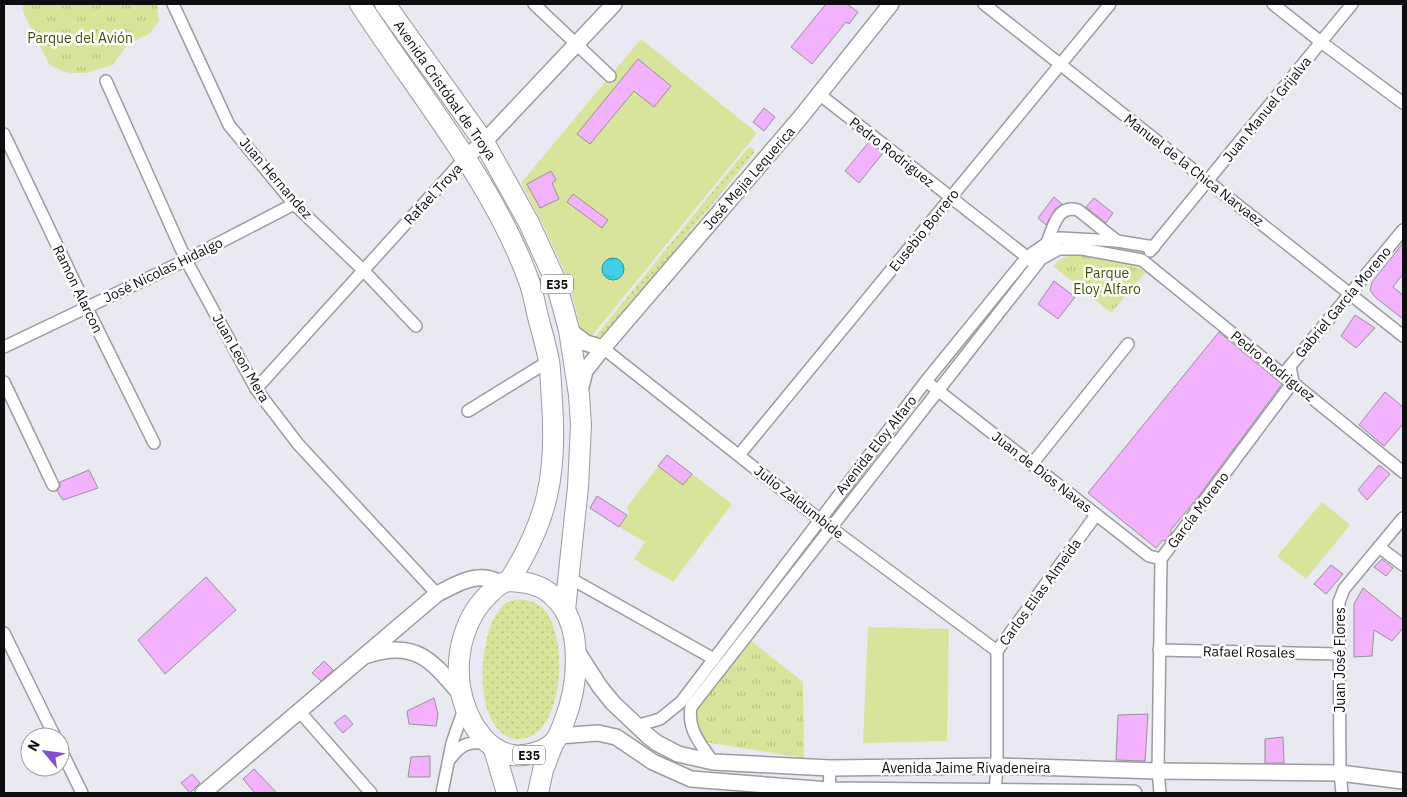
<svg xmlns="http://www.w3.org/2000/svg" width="1407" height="797" viewBox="0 0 1407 797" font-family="'IBM Plex Sans',sans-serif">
<defs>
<pattern id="grass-dots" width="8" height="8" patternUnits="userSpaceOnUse" patternTransform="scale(1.25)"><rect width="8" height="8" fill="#d8e499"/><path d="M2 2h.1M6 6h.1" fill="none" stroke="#b8c283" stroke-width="1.8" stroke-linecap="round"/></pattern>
<pattern id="park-tufts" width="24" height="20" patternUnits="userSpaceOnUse" patternTransform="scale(1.25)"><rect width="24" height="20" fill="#d8e499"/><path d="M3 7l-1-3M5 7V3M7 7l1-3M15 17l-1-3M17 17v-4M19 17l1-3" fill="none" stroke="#b8c283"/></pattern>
<pattern id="water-ripples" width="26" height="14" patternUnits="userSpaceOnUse" patternTransform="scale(1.25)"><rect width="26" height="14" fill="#3fd2e6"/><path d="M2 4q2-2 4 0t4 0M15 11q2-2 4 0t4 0" fill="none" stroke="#36b3c4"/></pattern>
</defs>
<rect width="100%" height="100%" fill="#e9e9f1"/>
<g fill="url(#grass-dots)">
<path d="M751,147L754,149V153L608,332L599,338L595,337L747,149Z"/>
<path d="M521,599C526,601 534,601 539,605C572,628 565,744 516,739C470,733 476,625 506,603C511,600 515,600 521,599Z"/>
</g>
<g fill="url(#park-tufts)">
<path d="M22,4H157L159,21L150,33L127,45L113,65L85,73H71L62,71L49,64L24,14Z"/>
<path d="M1089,253L1127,263L1146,272L1111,313L1053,266C1066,254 1073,254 1089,253Z"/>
<path d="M750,640L803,682L804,758L705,742L693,708Z"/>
</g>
<g fill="#d8e499">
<path d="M641,39L757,133L590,338L582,334L569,282L545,229L521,183Z"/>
<path d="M667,455L732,504L673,582L634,559L645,542L619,527L629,513L627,507Z"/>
<path d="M1322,502L1350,525L1306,579L1277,556Z"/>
<path d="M868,627L949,629L947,741L863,743Z"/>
</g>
<circle fill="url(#water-ripples)" stroke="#3097a6" cx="613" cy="269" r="11"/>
<g fill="#f3b2fd" stroke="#979297">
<path d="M826,4H847L858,12L849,24L846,22L812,64L791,47Z"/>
<path d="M638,59L671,86L654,107L634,91L590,144L577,134Z"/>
<path d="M764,108L775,117L764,131L753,122Z"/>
<path d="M869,142L883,153L859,183L845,171Z"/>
<path d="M551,171L556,180L552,183L559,199L540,208L527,184Z"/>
<path d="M573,194L608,220L602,228L567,202Z"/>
<path d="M1054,197L1062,204L1055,209L1046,225L1038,218Z"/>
<path d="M1094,198L1113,213L1106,223L1086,207Z"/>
<path d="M1403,243V274L1393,287L1403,295V319L1375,297L1370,290L1372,282Z"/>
<path d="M1054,281L1075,297L1058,319L1038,304Z"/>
<path d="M1355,315L1375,328L1356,348L1341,336Z"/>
<path d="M1219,332L1282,384L1198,497L1170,531L1172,532L1165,541L1163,540L1156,548L1088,493Z"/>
<path d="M1385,392L1403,407V424L1384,446L1359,425Z"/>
<path d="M667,455L692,474L683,485L658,466Z"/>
<path d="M1379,465L1390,474L1367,500L1358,490Z"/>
<path d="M89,470L98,488L63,500L57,491L60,486V482Z"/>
<path d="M597,496L627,515L619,527L590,508Z"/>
<path d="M1382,559L1393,568L1386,576L1374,567Z"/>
<path d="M1331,565L1343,574L1326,594L1314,584Z"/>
<path d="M206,577L236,610L165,674L138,640Z"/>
<path d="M1363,588L1403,620V628L1392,641L1374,630L1372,656L1354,657V604Z"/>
<path d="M324,661L333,670L321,681L312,673Z"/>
<path d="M434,698L438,714L436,726L409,724L407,711Z"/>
<path d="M1148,714L1145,761L1116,760L1118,715Z"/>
<path d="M345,715L353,724L343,733L334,723Z"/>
<path d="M1283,737L1284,763H1265V739Z"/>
<path d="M430,756V777H408L411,757Z"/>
<path d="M254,769L277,793H255L243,779Z"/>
<path d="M192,774L200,783L190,793L181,783Z"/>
</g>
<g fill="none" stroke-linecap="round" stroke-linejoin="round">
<defs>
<g id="street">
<path d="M173,4L229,125L294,204L363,270L416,326"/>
<path d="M534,4L610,76"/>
<path d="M984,4L1403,336"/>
<path d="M1273,4L1321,42L1403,103"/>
<path d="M106,81L186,260L256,389L298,444L437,594"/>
<path d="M819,94L1032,261"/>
<path d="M4,134L87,308L154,443"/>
<path d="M1047,243C1053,228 1057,204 1078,210L1117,241"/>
<path d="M1150,251L1352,4"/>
<path d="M4,347L186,260L294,204"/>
<path d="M603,348L819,519L997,651"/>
<path d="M1286,371L1403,230"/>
<path d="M4,382L53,485"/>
<path d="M931,385L1149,556L1161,559"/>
<path d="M256,389L465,158"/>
<path d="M468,411L549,361"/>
<path d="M739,455L1110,4"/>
<path d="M1032,464L1128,344"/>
<path d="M1379,547L1403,565"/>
<path d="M568,577L714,659"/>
<path d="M4,633L55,737"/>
<path d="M1159,650L1339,654"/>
<path d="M300,712L371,793"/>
<path d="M636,726L660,719L681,702L926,381L1027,257L1047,243L1060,238L1117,241L1154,247"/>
<path d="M60,748L82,793"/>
<path d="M450,759C462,743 468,742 487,743"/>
<path d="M713,762C701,744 687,730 691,707L1041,259L1059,249H1082L1142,260L1403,472"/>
<path d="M442,793L452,743L465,706"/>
<path d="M829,793L830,768"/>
<path d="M995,793L997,766V651L1096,515"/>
<path d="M1160,793L1158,771L1161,559L1293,382L1290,366"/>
<path d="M1342,793L1340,773L1339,602L1344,589L1403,518"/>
</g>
<g id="secondary">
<path d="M465,158L484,142L614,4"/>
<path d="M569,330L586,343L603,348L800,118L891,4"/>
<path d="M580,391L585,371L603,348"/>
<path d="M575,648L600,687L613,703L648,736L657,743L678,754L713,762L830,768L997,766L1158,771L1340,773L1403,781"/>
<path d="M368,655C417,639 433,662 462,696"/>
<path d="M558,736L598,733L616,737L653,762L691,779L829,790L1134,793"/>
<path d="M203,793L437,594C451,587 469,576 485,578C490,578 496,581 501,583"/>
</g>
<g id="highway">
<path d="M360,4C417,92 495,184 530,284C533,293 535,303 537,313C541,329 546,345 549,361C551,374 551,389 552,402C557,474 548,520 509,581"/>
<path d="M385,4L484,142L529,223L556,282L569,330L579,395L581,425L578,487L565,610"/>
<path d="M509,581C526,582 541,584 554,597C585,625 578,687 564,722C561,729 559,737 554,742C548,749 539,752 530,754C490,764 466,721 460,687C455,653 465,616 490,593C496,587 500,583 509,581Z"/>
<path d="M494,749L507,793"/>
<path d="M538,793L543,770L553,744"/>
</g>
</defs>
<use href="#street" stroke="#9b9ba2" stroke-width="14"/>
<use href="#secondary" stroke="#9b9ba2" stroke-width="18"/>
<use href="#highway" stroke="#9b9ba2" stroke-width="22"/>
<use href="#street" stroke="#fff" stroke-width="11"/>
<use href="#secondary" stroke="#fff" stroke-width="15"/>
<use href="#highway" stroke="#fff" stroke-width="20"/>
</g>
<g text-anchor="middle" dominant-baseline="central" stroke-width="5" stroke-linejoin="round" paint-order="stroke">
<g fill="#fff" stroke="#565658" stroke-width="1">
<rect x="541" y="274.5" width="32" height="19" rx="4"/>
<rect x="513" y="745.5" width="32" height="19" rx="4"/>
</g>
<g font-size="12" font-weight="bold" fill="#0e0e10">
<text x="557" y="284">E35</text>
<text x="529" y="755">E35</text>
</g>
<g font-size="14" fill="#485005" stroke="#fff">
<text x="80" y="38">Parque del Avión</text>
<text x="1107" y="273">Parque<tspan x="1107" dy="16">Eloy Alfaro</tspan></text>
</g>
<g font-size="14" fill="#0e0e10" stroke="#fff">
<text transform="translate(445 90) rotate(55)">Avenida Cristóbal de Troya</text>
<text transform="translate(1267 109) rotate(-51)">Juan Manuel Grijalva</text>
<text transform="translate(892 152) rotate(38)">Pedro Rodriguez</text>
<text transform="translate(1194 170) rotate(38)">Manuel de la Chica Narvaez</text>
<text transform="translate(276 178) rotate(49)">Juan Hernandez</text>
<text transform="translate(749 178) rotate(-49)">José Mejia Lequerica</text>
<text transform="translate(433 194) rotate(-47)">Rafael Troya</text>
<text transform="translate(924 230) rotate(-51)">Eusebio Borrero</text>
<text transform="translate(163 270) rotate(-26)">José Nicolas Hidalgo</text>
<text transform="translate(78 289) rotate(64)">Ramon Alarcon</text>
<text transform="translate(1343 302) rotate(-50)">Gabriel García Moreno</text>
<text transform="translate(241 358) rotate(60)">Juan Leon Mera</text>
<text transform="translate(1273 366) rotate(39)">Pedro Rodriguez</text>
<text transform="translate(876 445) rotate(-52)">Avenida Eloy Alfaro</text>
<text transform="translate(1042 472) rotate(38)">Juan de Dios Navas</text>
<text transform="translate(799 502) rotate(38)">Julio Zaldumbide</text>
<text transform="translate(1198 510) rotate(-53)">García Moreno</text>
<text transform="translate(1040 592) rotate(-54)">Carlos Elias Almeida</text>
<text transform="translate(1249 652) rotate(1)">Rafael Rosales</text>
<text transform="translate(1340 660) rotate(-90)">Juan José Flores</text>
<text x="966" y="768">Avenida Jaime Rivadeneira</text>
</g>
</g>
<rect width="1407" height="797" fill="none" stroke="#0e0e10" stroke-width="10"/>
<g transform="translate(45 752) rotate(299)"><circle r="24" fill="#ffffff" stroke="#9f9f9f"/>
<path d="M0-4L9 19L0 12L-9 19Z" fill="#8352ca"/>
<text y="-8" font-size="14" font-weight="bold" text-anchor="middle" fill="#0e0e10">N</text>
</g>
</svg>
